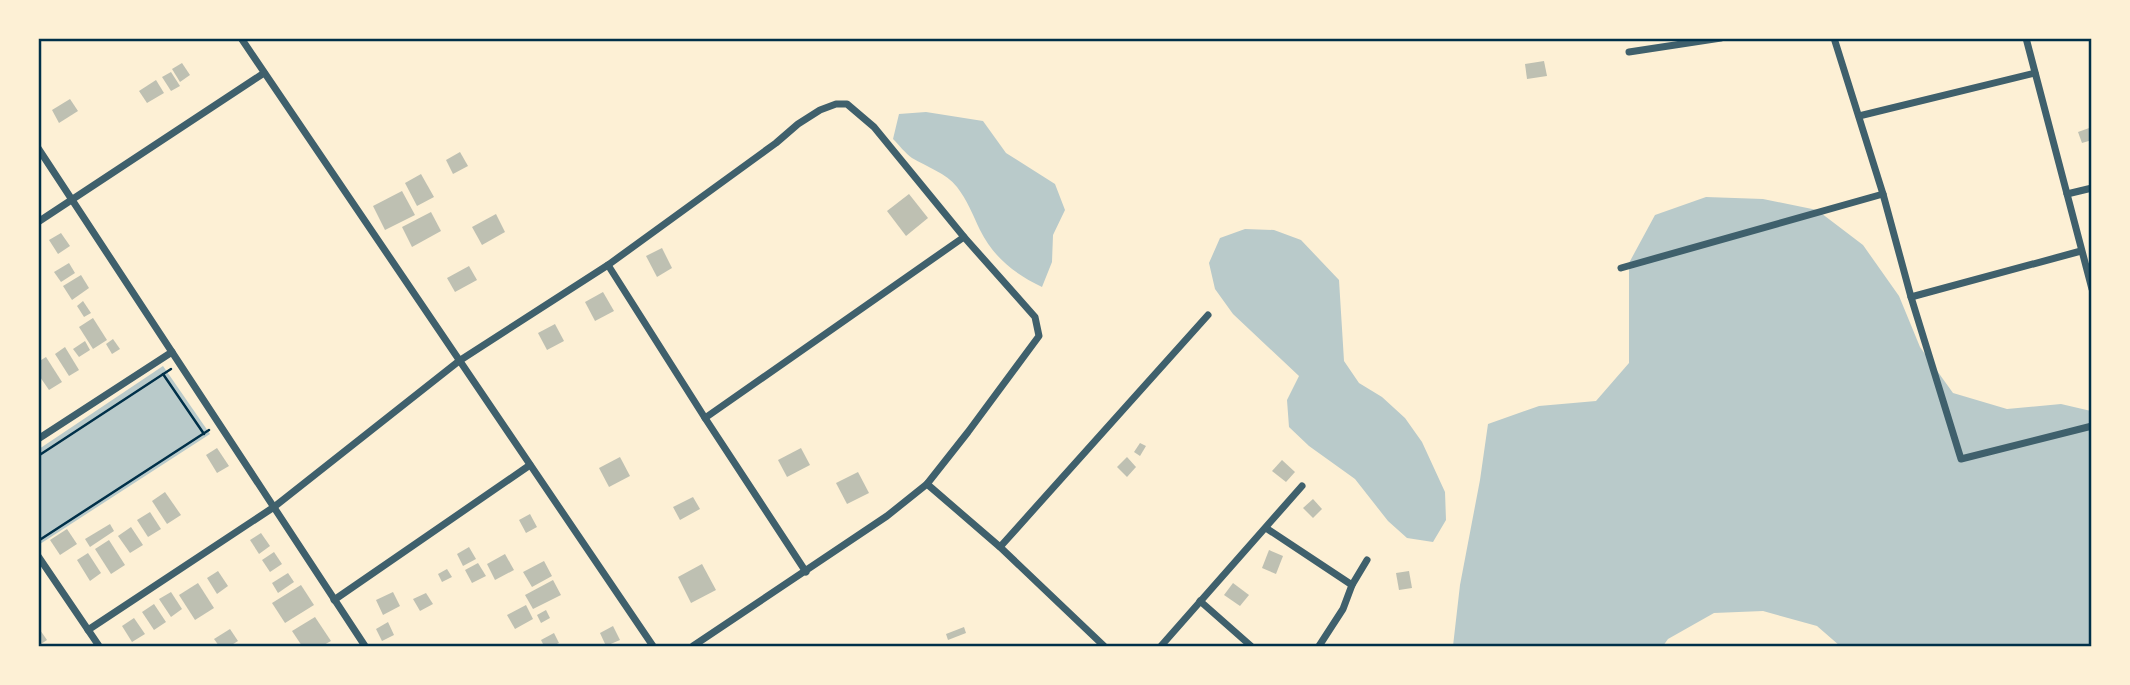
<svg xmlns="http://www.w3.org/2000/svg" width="2130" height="685" viewBox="0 0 2130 685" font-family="'Varela Round',sans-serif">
<rect width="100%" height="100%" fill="#fdf0d5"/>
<g fill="#b9caca">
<path d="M926,112L983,121L1006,153L1055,184L1065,210L1053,235L1052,262L1042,287C1015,274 994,258 980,230C973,215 967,200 957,187C946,173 927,167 912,158C905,153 899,145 893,139L899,114Z"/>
<path d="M1706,197L1763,199L1817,210L1863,245L1899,296L1920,347L1953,393L2007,409L2061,404L2091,411V646H1840L1817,626L1763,611L1714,613L1668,639L1663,646H1453L1460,585L1480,480L1488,424L1539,406L1596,401L1629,363V263L1655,215Z"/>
<path d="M1245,229L1274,230L1301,240L1339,280L1344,361L1359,383L1382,397L1405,418L1422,442L1445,492L1446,520L1433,542L1407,538L1388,521L1355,479L1309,446L1289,427L1287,400L1299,376L1233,314L1215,289L1209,263L1220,238Z"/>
<path d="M163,366L210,434L40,544L39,542V449Z"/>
</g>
<g fill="#bec0b2">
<path d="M1544,61L1547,76L1527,79L1525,64Z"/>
<path d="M182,63L190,75L180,82L172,69Z"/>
<path d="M171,72L180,86L171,91L162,77Z"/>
<path d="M156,80L164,93L147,103L139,91Z"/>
<path d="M70,99L78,111L59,123L52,110Z"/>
<path d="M2092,127V140L2082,143L2078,132Z"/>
<path d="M460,152L468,166L453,174L446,160Z"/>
<path d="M421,174L434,197L417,206L405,183Z"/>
<path d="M402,191L415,215L385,230L373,206Z"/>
<path d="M909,194L928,218L906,236L887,211Z"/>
<path d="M431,212L441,231L412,247L402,227Z"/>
<path d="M496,214L505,232L482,245L472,227Z"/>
<path d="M61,233L70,246L58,254L49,240Z"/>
<path d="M662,248L672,268L657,277L646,256Z"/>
<path d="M69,263L75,273L61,282L54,272Z"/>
<path d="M469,266L477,280L455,292L447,278Z"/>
<path d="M81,275L89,288L72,300L63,286Z"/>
<path d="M603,292L614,311L595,321L585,302Z"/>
<path d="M83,301L91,313L84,317L77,306Z"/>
<path d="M93,318L107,340L93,349L79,327Z"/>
<path d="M555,324L564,341L547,350L538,333Z"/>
<path d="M113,339L120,349L112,354L106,344Z"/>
<path d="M85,341L90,350L79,357L73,349Z"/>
<path d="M65,347L79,370L69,376L55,354Z"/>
<path d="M46,357L62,382L49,390L38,374V362Z"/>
<path d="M1140,443L1146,446L1140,456L1134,452Z"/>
<path d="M217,448L229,466L217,473L206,455Z"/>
<path d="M801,448L810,465L787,477L778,460Z"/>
<path d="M620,457L630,476L609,487L599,468Z"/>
<path d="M1127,457L1136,467L1127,477L1117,467Z"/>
<path d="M1282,460L1295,472L1286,482L1272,471Z"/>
<path d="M858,472L869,493L847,504L836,483Z"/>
<path d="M165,492L181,515L167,524L152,501Z"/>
<path d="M693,497L700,509L680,520L673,507Z"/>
<path d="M1313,499L1322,509L1313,518L1303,508Z"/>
<path d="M150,512L161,529L148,537L137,520Z"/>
<path d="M530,514L537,527L526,533L519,520Z"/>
<path d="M110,524L114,531L90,547L85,539Z"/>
<path d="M131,527L143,545L130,553L118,536Z"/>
<path d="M67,529L77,544L60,555L50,540Z"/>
<path d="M261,533L270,546L259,554L250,540Z"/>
<path d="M109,540L125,565L111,574L95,549Z"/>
<path d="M469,547L476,559L463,566L457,554Z"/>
<path d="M1269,550L1283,556L1276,574L1262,568Z"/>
<path d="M274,552L282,564L270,572L262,560Z"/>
<path d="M88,553L101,573L90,581L77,560Z"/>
<path d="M505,554L514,570L495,580L487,564Z"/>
<path d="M544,561L552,576L532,587L523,572Z"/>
<path d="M478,563L486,576L472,583L465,570Z"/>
<path d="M702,564L716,590L691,603L678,577Z"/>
<path d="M447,569L452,577L442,582L438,574Z"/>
<path d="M218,571L228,586L217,594L207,578Z"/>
<path d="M1409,571L1412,588L1399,590L1396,573Z"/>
<path d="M288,573L294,582L278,593L272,583Z"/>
<path d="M553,580L561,595L533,609L525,595Z"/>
<path d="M198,583L214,608L195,620L179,595Z"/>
<path d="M1233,583L1249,595L1240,606L1224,595Z"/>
<path d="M301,585L314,605L285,623L272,603Z"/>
<path d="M171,592L182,609L171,617L159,599Z"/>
<path d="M393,592L400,606L383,615L376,600Z"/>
<path d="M426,593L433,604L420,611L413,599Z"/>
<path d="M154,604L166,622L154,630L142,612Z"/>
<path d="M526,605L533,619L515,629L507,615Z"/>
<path d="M546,610L550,618L541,623L537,615Z"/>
<path d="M315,617L331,641L322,646H302L292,631Z"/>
<path d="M134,618L145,634L132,642L122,626Z"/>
<path d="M388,622L394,635L382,641L376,629Z"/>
<path d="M613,626L620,640L606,646L600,633Z"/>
<path d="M38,627L47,640L38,646Z"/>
<path d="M964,627L966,633L948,640L946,634Z"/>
<path d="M230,629L238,641L230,646H219L214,639Z"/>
<path d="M554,633L559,643L552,646H544L541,640Z"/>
</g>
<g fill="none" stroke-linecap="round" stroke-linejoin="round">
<g stroke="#003049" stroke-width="2.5">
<path d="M163,374L204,434"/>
<path d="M38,456L171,369"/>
<path d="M38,541L209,430"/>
</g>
<g stroke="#3f606c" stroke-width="7">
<path d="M241,38L653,646"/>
<path d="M1834,38L1883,194L1911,297L1961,459L2092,426"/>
<path d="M2026,38L2092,289"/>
<path d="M1629,52L1721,38"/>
<path d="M1859,116L2035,73"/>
<path d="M38,148L365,646"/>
<path d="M2067,194L2092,188"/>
<path d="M38,222L264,73"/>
<path d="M608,265L705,418L806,572"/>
<path d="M1621,268L1883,194"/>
<path d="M1911,297L2081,251"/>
<path d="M705,418L964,237"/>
<path d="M38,439L172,352"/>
<path d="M927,484L1000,547L1104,646"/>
<path d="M1266,528L1352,585"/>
<path d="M1000,547L1208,315"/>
<path d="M38,556L99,646"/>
<path d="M334,600L530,465"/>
<path d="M1200,601L1251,646"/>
<path d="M88,630L274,507L459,361L608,265L776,143L798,124L820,110L836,104H847L874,127L964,237L1035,317L1039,336L968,432L927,484L887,516L693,646"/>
<path d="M1161,646L1302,486"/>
<path d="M1319,646L1343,609L1352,585L1367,560"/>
</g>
</g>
<rect width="2130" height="685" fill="none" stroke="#fdf0d5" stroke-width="80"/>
<rect x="40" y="40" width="2050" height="605" fill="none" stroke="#003049" stroke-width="2.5"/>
</svg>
